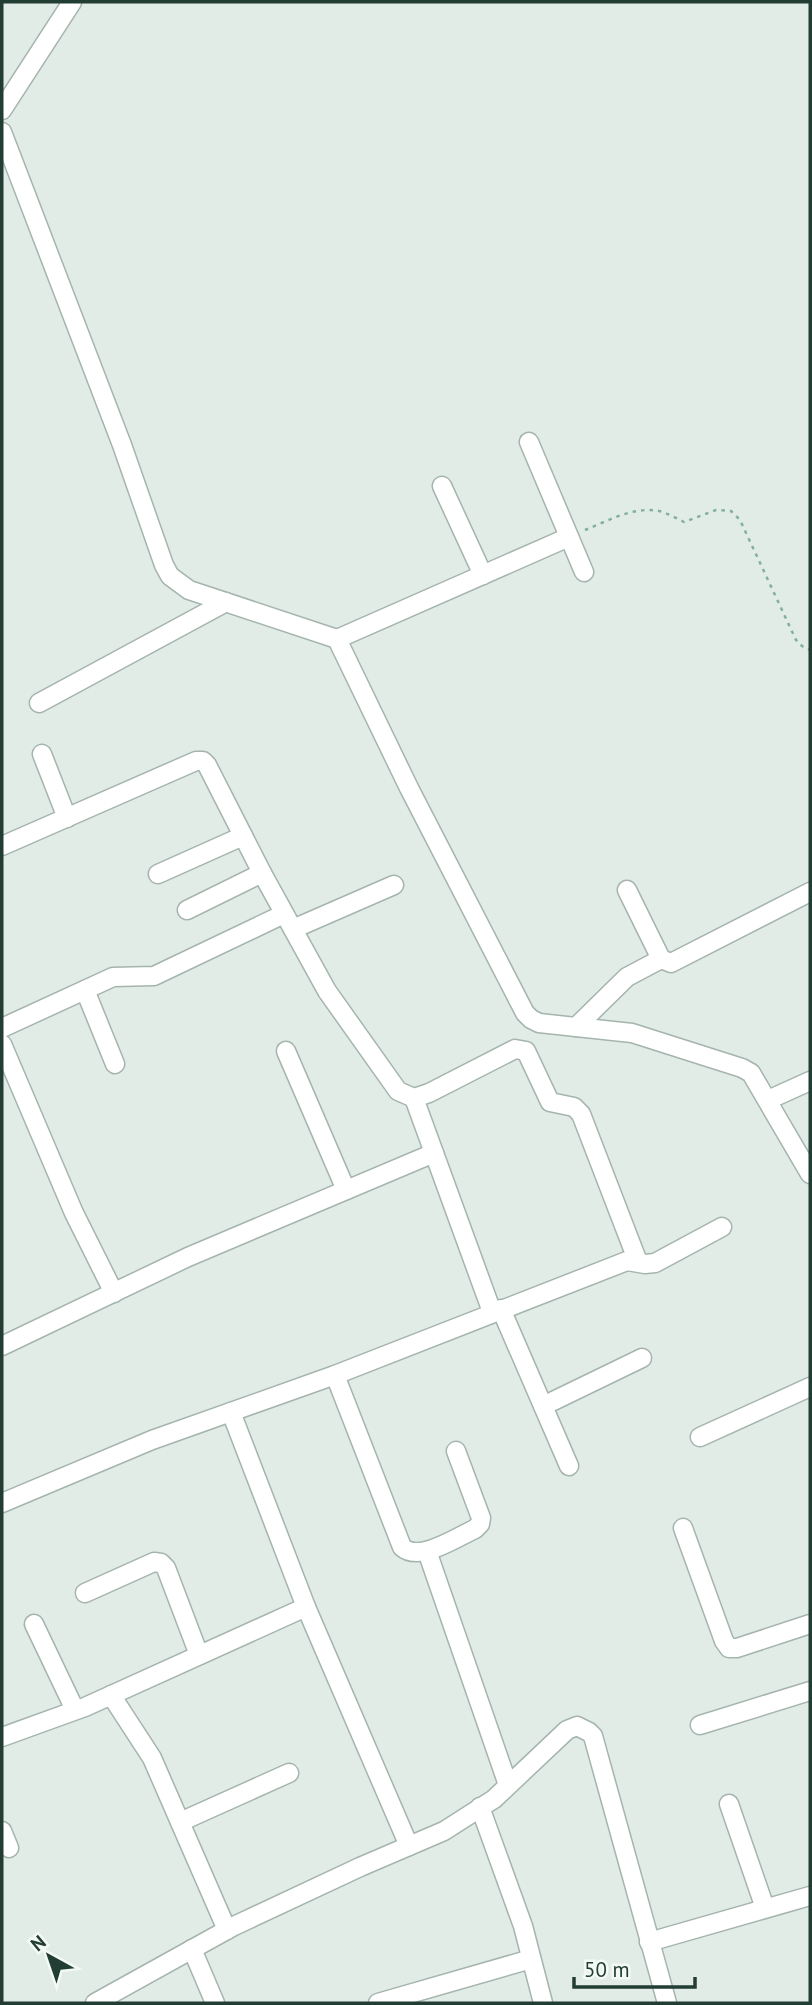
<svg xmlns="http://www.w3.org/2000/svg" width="812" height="2005" viewBox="0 0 812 2005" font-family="'PT Sans',sans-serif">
<rect width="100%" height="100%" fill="#e2ece7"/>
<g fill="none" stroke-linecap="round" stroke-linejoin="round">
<defs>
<g id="minor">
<path d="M2,110L72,2"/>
<path d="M2,132L122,445L164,565L170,576L189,590L337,639L409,788L525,1013L531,1019L539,1023L632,1033L742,1068L751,1073L810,1174"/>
<path d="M529,442L584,572"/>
<path d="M442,486L483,575"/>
<path d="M337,639L569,537"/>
<path d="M39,703L226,602"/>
<path d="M42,754L67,818"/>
<path d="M2,846L196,761H203L207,765L262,873L327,991L398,1091L414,1098L429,1093L515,1049L526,1051L550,1102L574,1107L581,1114L638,1262"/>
<path d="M158,874L243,836"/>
<path d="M627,890L661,959L671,963L810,892"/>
<path d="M187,910L262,873"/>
<path d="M293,929L394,885"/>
<path d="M85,990L115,1064"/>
<path d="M576,1027L627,977L661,959"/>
<path d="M2,1028L113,977L154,976L284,914"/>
<path d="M2,1044L74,1213L114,1293"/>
<path d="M286,1051L346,1190"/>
<path d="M414,1098L492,1312"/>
<path d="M768,1100L810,1081"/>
<path d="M501,1309L569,1466"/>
<path d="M2,1346L188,1257L434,1153"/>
<path d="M335,1375L402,1547C419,1563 457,1537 475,1529L480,1524L481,1518L456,1451"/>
<path d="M543,1406L642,1358"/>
<path d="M231,1412L306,1607L409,1846"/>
<path d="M700,1437L810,1387"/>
<path d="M2,1503L152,1440L335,1375L627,1261L645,1264L655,1263L722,1227"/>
<path d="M683,1528L724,1641L729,1648H737L810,1624"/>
<path d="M427,1551L508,1785"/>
<path d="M85,1593L154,1562L161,1563L166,1568L199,1655"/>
<path d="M34,1624L75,1710"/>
<path d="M111,1695L152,1758L227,1930"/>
<path d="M700,1725L810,1691"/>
<path d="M2,1737L85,1707L306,1607"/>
<path d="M729,1804L765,1908"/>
<path d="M480,1807L523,1926L543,2003"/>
<path d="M180,1822L289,1773"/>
<path d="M2,1831L9,1848"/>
<path d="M649,1942L810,1896"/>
<path d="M192,1949L215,2003"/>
<path d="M95,2003L234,1926L360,1867L444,1831L494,1799L567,1730L577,1726L589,1732L593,1736L667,2003"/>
<path d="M378,2003L531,1959"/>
</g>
</defs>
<use href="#minor" stroke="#a5b4ae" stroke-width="21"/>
<path stroke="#82b09e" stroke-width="2.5" stroke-dasharray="3.5 5" stroke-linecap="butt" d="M585,530C608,521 633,506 659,511C667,513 676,518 684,522L716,510L731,511L740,520L796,640L802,646L810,650"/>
<use href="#minor" stroke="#fff" stroke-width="18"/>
</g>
<rect width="812" height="2005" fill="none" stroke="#223d34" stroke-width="7"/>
<g transform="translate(49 1956) rotate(320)" stroke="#f3f9f5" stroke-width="5" paint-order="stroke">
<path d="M0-5L12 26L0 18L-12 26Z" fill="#223d34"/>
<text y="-10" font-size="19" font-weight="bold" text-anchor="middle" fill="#223d34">N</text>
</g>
<path d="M574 1977v10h121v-10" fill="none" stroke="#223d34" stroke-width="3.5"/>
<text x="584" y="1977" font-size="21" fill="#223d34" stroke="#f3f9f5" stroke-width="5" paint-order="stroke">50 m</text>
</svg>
